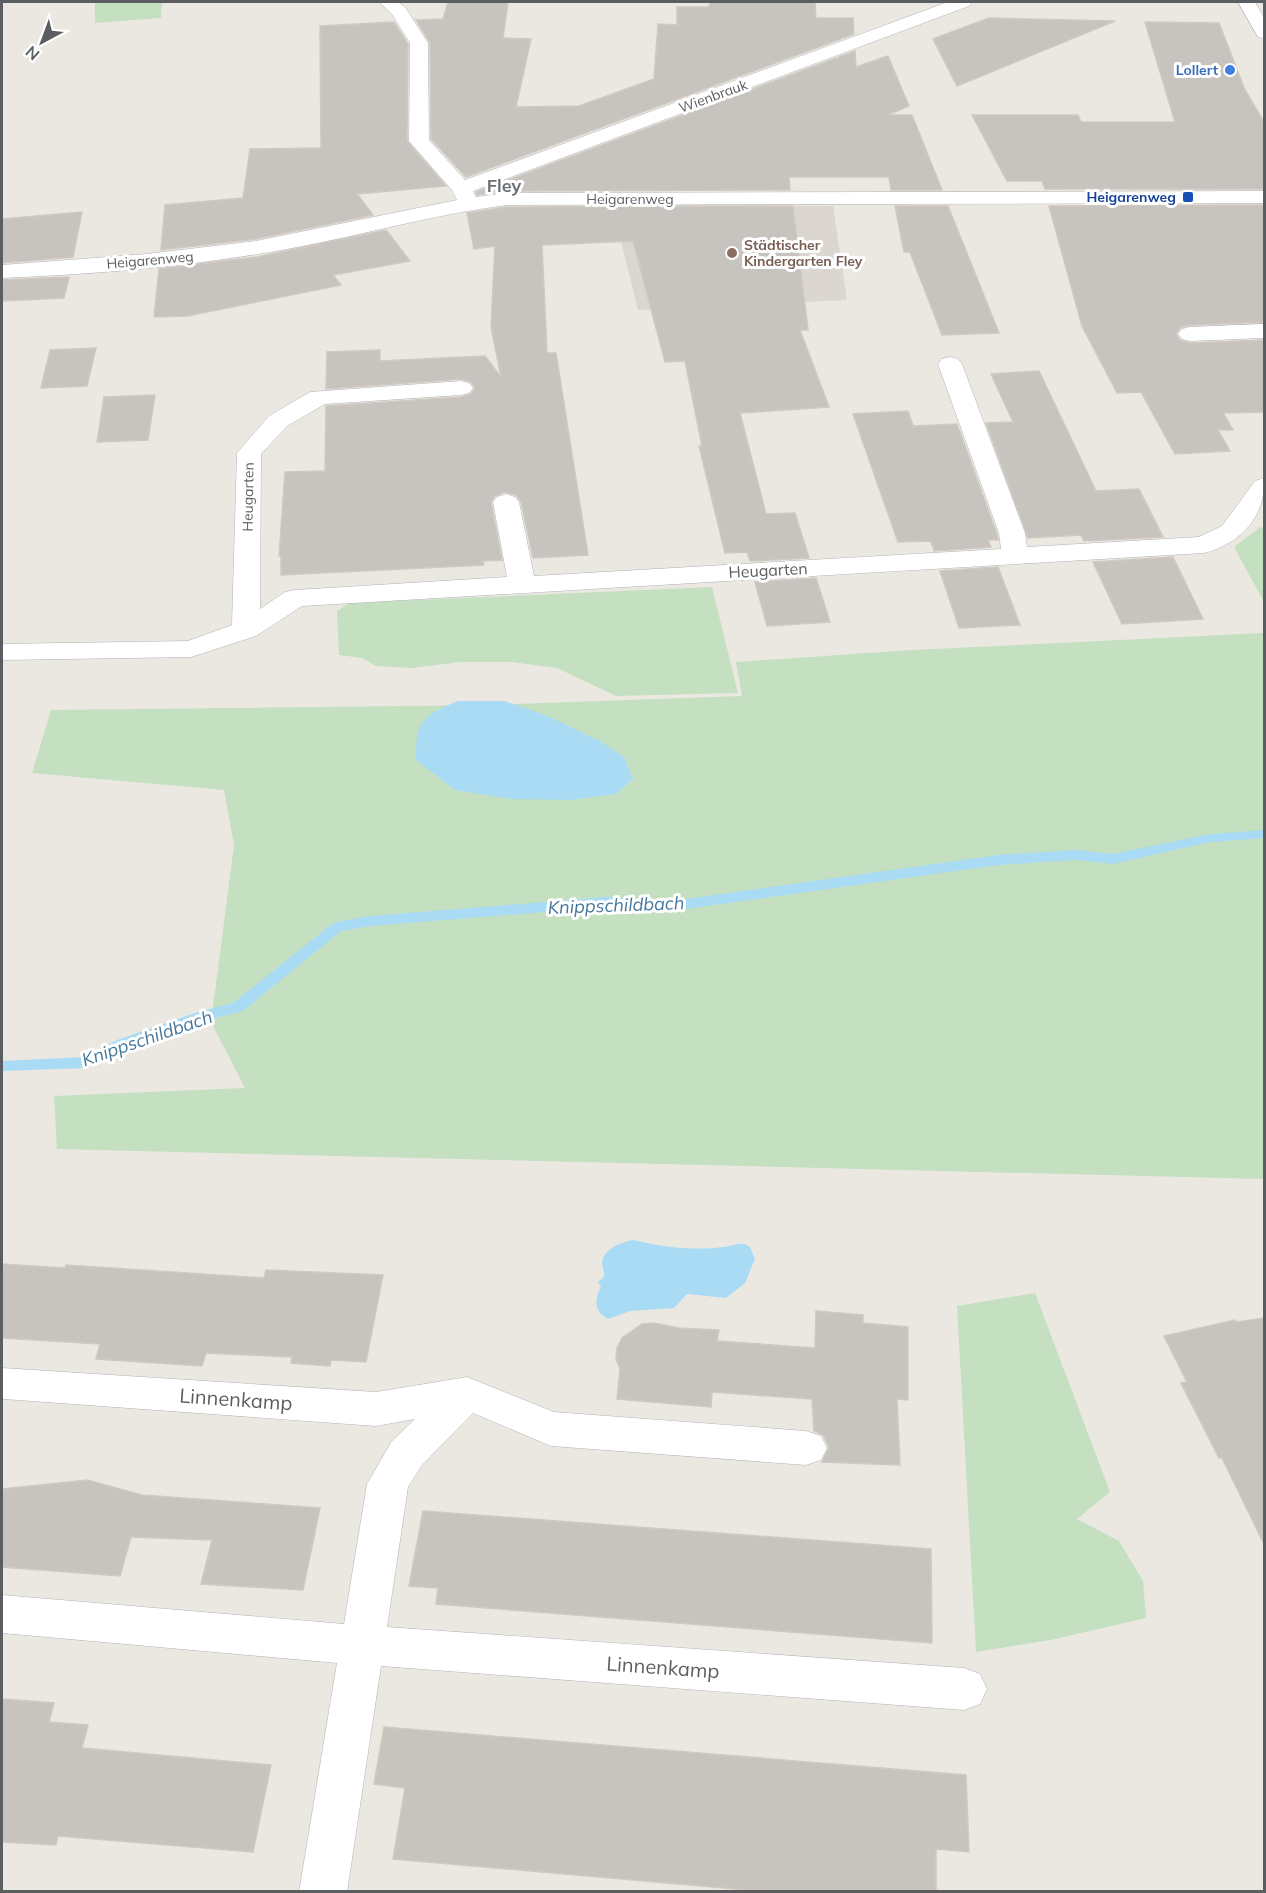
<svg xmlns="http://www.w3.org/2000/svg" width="1266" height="1893" viewBox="0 0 1266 1893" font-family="Mulish,sans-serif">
<rect width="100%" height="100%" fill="#ebe8e2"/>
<path fill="#dbd7d0" d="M612,205L833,206L847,300L638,310Z"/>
<g fill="#c4e0c1">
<path d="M95,2H162L161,18L95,23Z"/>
<path d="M1260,527L1264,528V602L1234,547Z"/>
<path d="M712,587L738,693L616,696L557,668L512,662H462L411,668L376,666L362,658L339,655L337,611L349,603Z"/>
<path d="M1264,633V1179L57,1149L54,1096L245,1088L211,1022L234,845L224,790L32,773L51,710L483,705L742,696L736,662L912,650Z"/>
<path d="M1035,1293L1110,1492L1077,1519L1119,1541L1143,1581L1146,1618L1051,1640L976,1652L957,1306Z"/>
</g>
<g fill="#a9dbf5">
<path d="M458,701H504L545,715L598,740L624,757L633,779L616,794L571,800L510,799L455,790L416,760C415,721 423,715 458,701Z"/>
<path d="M633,1240C662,1247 693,1251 723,1247C734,1246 740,1240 750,1247L755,1259L745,1283L726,1298L687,1294L674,1308L630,1311L608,1319C594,1312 594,1300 601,1287L598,1282L604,1277C605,1271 602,1268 602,1262C604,1249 621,1242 633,1240Z"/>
</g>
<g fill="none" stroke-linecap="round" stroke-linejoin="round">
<path fill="#a9dbf5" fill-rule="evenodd" d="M1264,830V838L1210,842L1113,864L1077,860L998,865L664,912L606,907L370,926L341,931L243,1011L204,1021L129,1048L86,1068L2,1071V1061L84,1057L117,1040L195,1013L233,1003L332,924L337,922L370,916L606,897L664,902L998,855L1077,850L1113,854L1210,834Z"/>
</g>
<g fill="#c7c3be" stroke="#cfc9c1" stroke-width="1.5">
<path d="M448,2H508L503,38L531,39L516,107L579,106L654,79L658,24L677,25V7H709L710,2H815L816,18H853L854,34L466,177L431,139L430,43L416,20L443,19Z"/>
<path d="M989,18L1115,21L957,86L933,39Z"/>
<path d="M394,22L408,44L407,141L446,186L357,194L373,215L256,239L161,250L165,205L243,198L250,149L321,148L320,26Z"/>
<path d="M1145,22L1219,23L1245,90L1264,122V189H1045L1042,181H1007L972,115H1078L1081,122H1175Z"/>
<path d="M855,51L856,67L888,56L909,106L887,115H912L942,190H891L889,177H789L790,190L507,191L477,195L476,192Z"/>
<path d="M1264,205V322L1189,325L1180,328L1176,334L1180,340L1190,343L1264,340V412L1223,413L1233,430H1218L1230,451L1175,454L1141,392L1117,393L1082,326L1049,206Z"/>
<path d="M793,206L808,330H800L829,407L740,413L766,514L795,513L809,558L750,561L747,552L725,553L699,446H702L685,361L665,362L633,241L542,245L547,353H556L588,555L533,558L521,502L516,495L505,492L495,496L491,502L502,560L483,561L484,565L281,575V556H279L285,472L325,471L326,406L461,397L471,394L475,388L471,382L461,379L326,389L327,352L380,350V361L485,356L501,377L491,327L495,246L474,249L467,213L507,207Z"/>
<path d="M895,206H948L999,333L942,335L910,252H904Z"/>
<path d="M82,212L73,257L2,263V219Z"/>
<path d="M386,230L410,261L333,275L341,285L187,316L154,317L159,269L257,257Z"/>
<path d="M69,277L64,298L2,301V280Z"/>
<path d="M96,348L87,386L41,388L50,350Z"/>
<path d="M1039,371L1096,491L1139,489L1163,537L1084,541L1081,535L1028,538L986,423L1013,422L991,374Z"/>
<path d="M155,395L148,440L97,442L104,397Z"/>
<path d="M908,411L913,426L957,424L997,534L998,540H988L991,547L934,551L931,541L898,542L853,414Z"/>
<path d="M1173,557L1203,619L1122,624L1093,562Z"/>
<path d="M998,567L1020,625L959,628L940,571Z"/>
<path d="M816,578L830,622L767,626L755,582Z"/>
<path d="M2,1264L65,1268L66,1265L264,1278L266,1270L383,1275L366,1362L331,1360L330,1366L291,1363L292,1357L206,1353L202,1366L96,1359L100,1344L2,1338Z"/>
<path d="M816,1311L863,1315V1323L908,1327V1400L897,1399L900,1465L822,1462L829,1447L823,1435L814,1431L812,1399L712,1392L711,1407L617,1399L620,1369L616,1359L617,1348L622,1338L642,1324L654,1323L679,1328L719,1330L717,1341L815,1348Z"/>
<path d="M1264,1318V1544L1222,1458H1219L1181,1383L1187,1382L1164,1336L1235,1320L1237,1322Z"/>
<path d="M87,1480L142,1495L320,1508L303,1590L201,1584L212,1540L131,1537L120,1576L2,1567V1489Z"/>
<path d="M423,1511L931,1549L932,1643L436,1604L438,1588L409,1586Z"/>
<path d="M2,1699L54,1703L49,1722L88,1725L82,1748L271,1765L253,1852L58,1836L56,1845L2,1842Z"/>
<path d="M384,1727L966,1775L969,1852L936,1849V1892H770L393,1859L405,1788L374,1784Z"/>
</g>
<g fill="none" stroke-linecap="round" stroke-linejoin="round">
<defs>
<g id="street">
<path d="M379,2H398L405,7L428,43L429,140L465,180L948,2H972L969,6L473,191L476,197L507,193L1264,191V203L507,205C434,214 364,235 292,248C197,266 98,274 2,278V265L147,254L256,241L457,200L452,190L409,141L410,43L392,14Z"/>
<path d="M1264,324V338L1190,341L1182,339L1178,334L1182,329L1190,327Z"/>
<path d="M950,357L958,359L962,364L1025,533L1027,547L1199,537L1222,526L1255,481L1264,478C1266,517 1240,544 1204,553L302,606L256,636L191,657L2,660V644L188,641L232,625L237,453L269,416L310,392L461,381L469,383L473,388L469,393L461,395L325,404L287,426L261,454L260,609L285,592L295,590L507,577L493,502L497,497L506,494L515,497L519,502L534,576L1001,549L999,533L938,364L942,359Z"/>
<path d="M2,1368L376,1392L467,1377L554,1412L806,1431L821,1436L827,1448L821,1460L806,1465L551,1446L473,1413L422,1465L408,1487L387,1627L964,1668L980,1674L987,1689L980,1704L964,1710L381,1666L347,1892H299L337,1663L2,1633V1595L344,1624L367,1484L392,1441L415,1419L376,1426L4,1399L2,1398Z"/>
</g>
<path id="secondary" d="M1238,2H1255L1264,18V38L1258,37Z"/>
</defs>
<use href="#street" stroke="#afb3b6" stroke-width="1"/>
<use href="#secondary" stroke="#aeb2b6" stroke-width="1"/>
<use href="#street" fill="#fff" fill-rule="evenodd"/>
<use href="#secondary" fill="#fff" fill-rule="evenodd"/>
</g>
<circle fill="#3f7fe0" stroke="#fff" stroke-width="2" cx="1230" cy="70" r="6"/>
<rect fill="#1a4fb4" stroke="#fff" stroke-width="2" x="1182" y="191" width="12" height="12" rx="3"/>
<circle fill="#8d6e63" stroke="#fff" stroke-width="2" cx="732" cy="253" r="6"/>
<g text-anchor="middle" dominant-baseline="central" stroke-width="6" stroke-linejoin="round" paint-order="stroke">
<g font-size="14" font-weight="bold" fill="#366cbe" stroke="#fff" text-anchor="end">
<text x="1218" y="70">Lollert</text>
</g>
<g font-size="14" fill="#5a5e61" stroke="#fff">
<text transform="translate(713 96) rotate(-20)">Wienbrauk</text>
<text x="630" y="199">Heigarenweg</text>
<text transform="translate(150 260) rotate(-5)">Heigarenweg</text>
<text transform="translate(248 497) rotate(-89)">Heugarten</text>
</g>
<g font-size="14" font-weight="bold" fill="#164399" stroke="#fff" text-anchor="end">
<text x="1176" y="197">Heigarenweg</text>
</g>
<g font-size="14" font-weight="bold" fill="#785e54" stroke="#fff" text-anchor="start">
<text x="744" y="245">Städtischer<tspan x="744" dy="16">Kindergarten Fley</tspan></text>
</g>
<g font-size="16" fill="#5a5e61" stroke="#fff">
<text transform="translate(768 570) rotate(-3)">Heugarten</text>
</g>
<g font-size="18" font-weight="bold" fill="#6b7073" stroke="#fff">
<text x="504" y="185">Fley</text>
</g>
<g font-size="18" font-style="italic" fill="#46789c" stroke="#fff">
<text transform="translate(616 905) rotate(-2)">Knippschildbach</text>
<text transform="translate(147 1038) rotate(-19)">Knippschildbach</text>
</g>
<g font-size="20" fill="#5a5e61" stroke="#fff">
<text transform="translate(236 1399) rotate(4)">Linnenkamp</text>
<text transform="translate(663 1667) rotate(4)">Linnenkamp</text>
</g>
</g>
<rect width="1266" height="1893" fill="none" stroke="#5a5e61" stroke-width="6"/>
<g transform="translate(42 42) rotate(221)" stroke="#ffffff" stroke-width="4.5" paint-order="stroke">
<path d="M0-4.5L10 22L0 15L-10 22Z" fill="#5a5e61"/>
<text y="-9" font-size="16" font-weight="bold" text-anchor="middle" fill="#5a5e61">N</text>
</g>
</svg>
